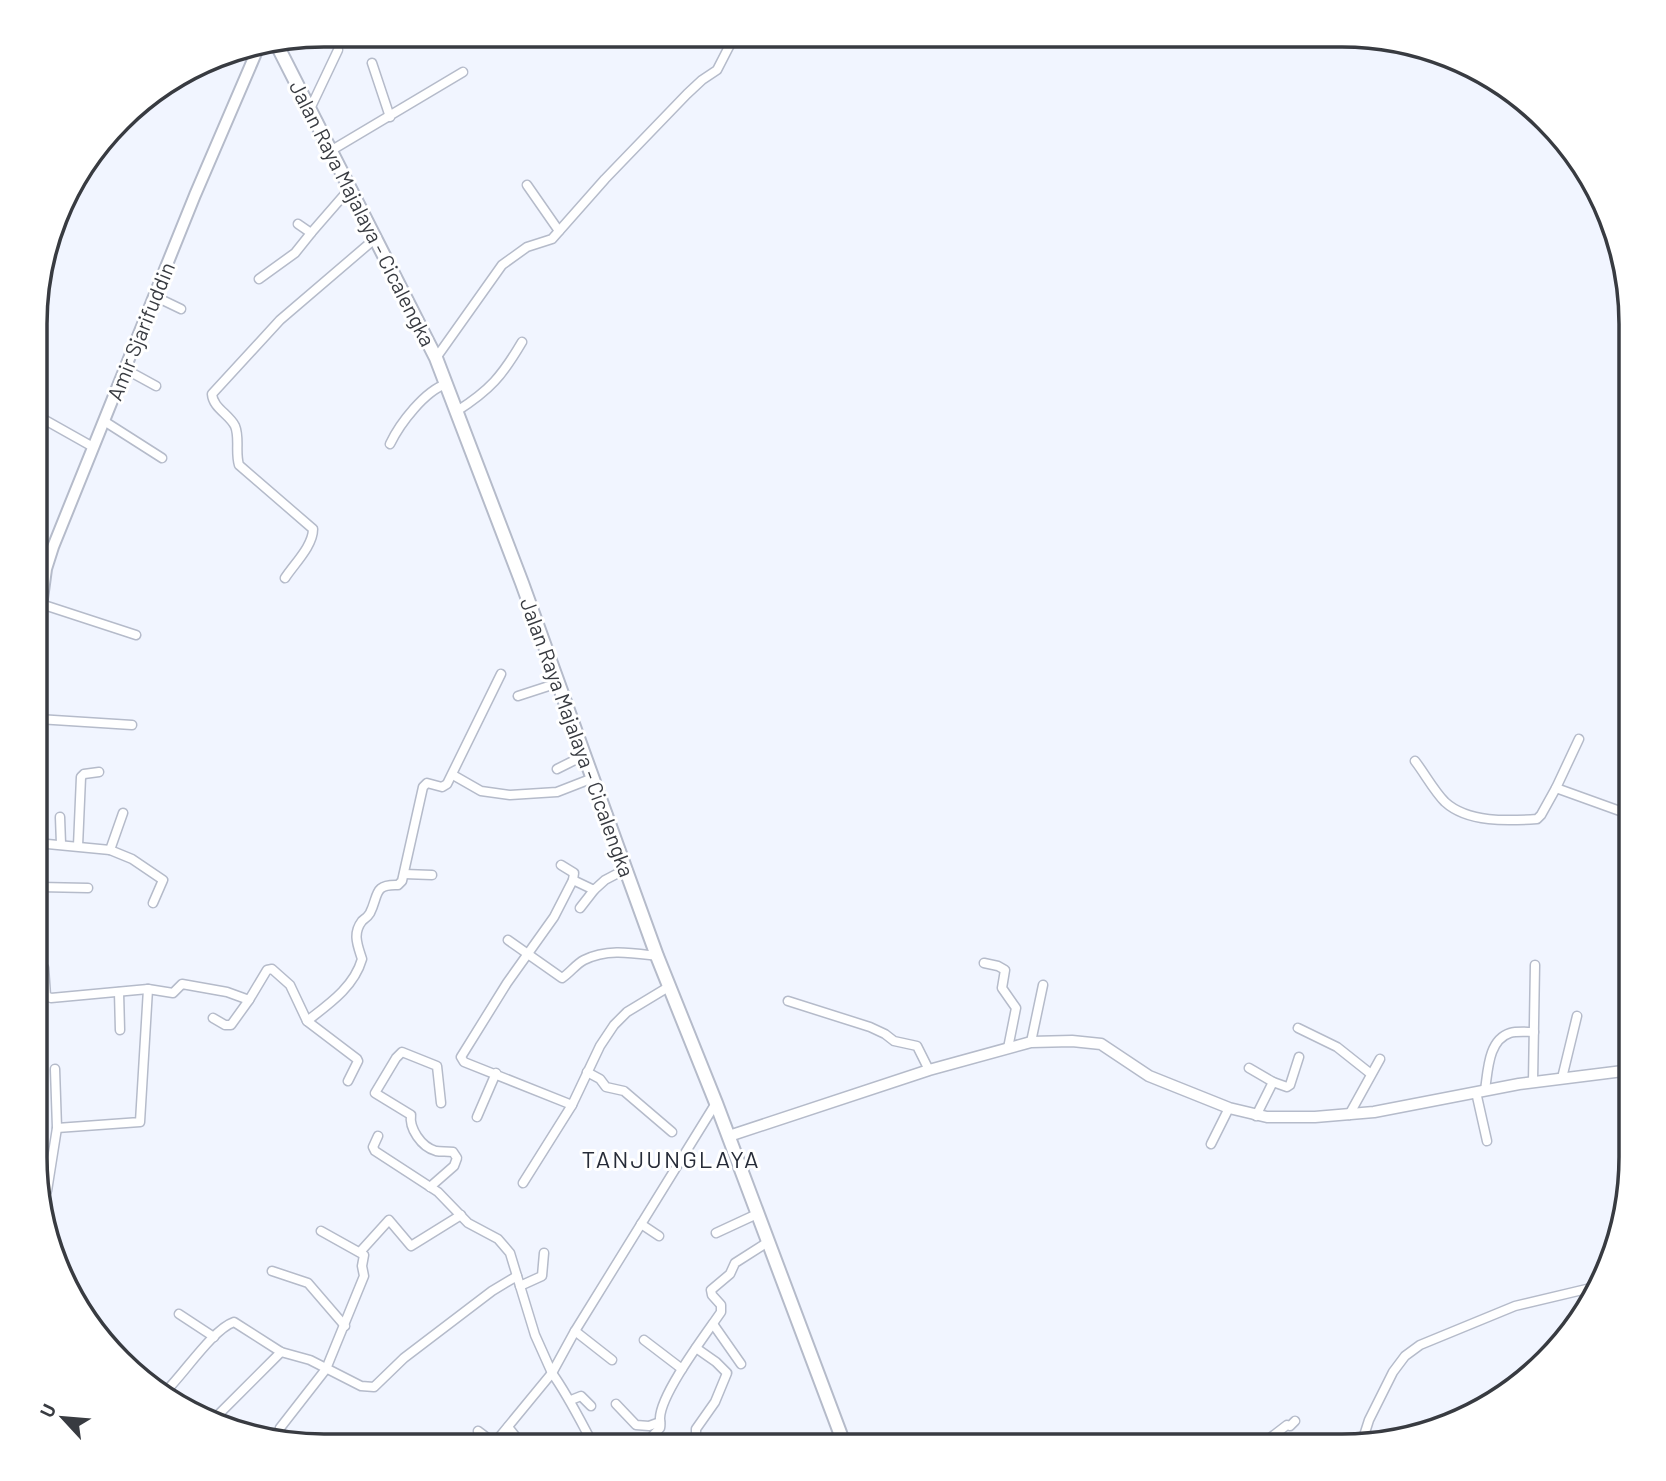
<svg xmlns="http://www.w3.org/2000/svg" width="1666" height="1481" viewBox="0 0 1666 1481" font-family="Barlow,sans-serif">
<rect width="100%" height="100%" fill="#f1f5ff"/>
<g fill="none" stroke-linecap="round" stroke-linejoin="round">
<defs>
<g id="minor">
<path d="M372,63L390,117"/>
<path d="M310,109L338,50"/>
<path d="M332,150L463,72"/>
<path d="M527,185L559,231"/>
<path d="M298,224L311,233L351,187"/>
<path d="M259,279L295,253L311,233"/>
<path d="M154,296L181,309"/>
<path d="M436,358L502,265L527,247L552,239L605,179L687,94L702,80L717,70L735,35"/>
<path d="M125,369L156,386"/>
<path d="M457,411C490,390 502,376 522,342"/>
<path d="M45,420L93,447"/>
<path d="M104,421L162,458"/>
<path d="M390,444C400,423 425,391 446,384"/>
<path d="M285,578C294,564 313,546 313,529L239,465C235,452 240,438 235,426C229,414 213,408 212,394L280,320L377,237"/>
<path d="M41,604L136,635"/>
<path d="M518,696L558,683"/>
<path d="M38,719L132,725"/>
<path d="M1415,761C1425,774 1434,791 1445,802C1468,823 1508,821 1537,819L1541,815L1556,788L1631,815"/>
<path d="M557,769L585,755"/>
<path d="M453,775L481,791L510,795L557,792L593,778"/>
<path d="M1556,788L1579,739"/>
<path d="M60,817L61,844"/>
<path d="M37,843L110,850L132,859L163,880L153,903"/>
<path d="M78,846L81,777L84,774L99,772"/>
<path d="M110,850L123,813"/>
<path d="M561,865L574,873L573,880"/>
<path d="M404,874L432,875"/>
<path d="M40,887L88,888"/>
<path d="M580,908L594,890"/>
<path d="M508,940L562,978C570,973 576,964 584,960C607,948 633,953 657,956"/>
<path d="M984,963L998,966L1005,970L1002,988L1016,1008L1008,1048"/>
<path d="M37,967L44,968L46,996L51,998L148,989L173,993L182,984L227,992L249,1000L267,970L272,969L290,985L307,1021L357,1059L358,1061L348,1081"/>
<path d="M40,967L42,887"/>
<path d="M119,992L120,1030"/>
<path d="M788,1001L870,1027L885,1034L894,1041L917,1046L929,1070"/>
<path d="M213,1018L225,1025H231L249,1000"/>
<path d="M307,1021C329,1004 354,987 362,959C358,946 352,934 362,921C367,916 366,919 370,913C379,895 373,884 398,885L402,881L423,787L427,783L442,787L447,784L501,674"/>
<path d="M1298,1028L1337,1047L1371,1074"/>
<path d="M1031,1042L1043,985"/>
<path d="M1249,1068L1273,1082"/>
<path d="M587,1072L600,1079L606,1087L624,1091L672,1132"/>
<path d="M1562,1078L1577,1016"/>
<path d="M1533,1082L1535,965"/>
<path d="M1485,1090C1488,1071 1488,1040 1510,1033C1517,1031 1526,1032 1534,1032"/>
<path d="M1476,1092L1487,1141"/>
<path d="M572,1105L464,1062L461,1057L507,983L554,917L573,880L594,890L605,880L626,869"/>
<path d="M1349,1115L1380,1059"/>
<path d="M1256,1116L1273,1082L1287,1087L1290,1085L1299,1057"/>
<path d="M477,1117L496,1073"/>
<path d="M57,1128L140,1122L148,989"/>
<path d="M378,1136L373,1147L375,1151L438,1192L468,1223L498,1239L510,1253L517,1276"/>
<path d="M1211,1144L1229,1108"/>
<path d="M523,1183L572,1105L600,1046L614,1025L627,1012L670,986"/>
<path d="M430,1187L454,1166L457,1158L453,1152C447,1151 441,1152 436,1151C421,1147 409,1128 411,1115L375,1093L396,1058L402,1052L437,1066L441,1103"/>
<path d="M40,1196L47,1191L57,1128L55,1069"/>
<path d="M641,1224L659,1236"/>
<path d="M716,1233L757,1214"/>
<path d="M360,1252L389,1220L411,1246L461,1215"/>
<path d="M272,1271L308,1283L345,1326"/>
<path d="M520,1286L542,1276L544,1253"/>
<path d="M179,1314L214,1337"/>
<path d="M713,1324L741,1364"/>
<path d="M575,1331L612,1360"/>
<path d="M644,1340L682,1369"/>
<path d="M696,1348L716,1362L727,1373L715,1402L696,1429V1435L706,1446"/>
<path d="M165,1392C183,1375 213,1329 234,1322L281,1352L310,1360L361,1386L374,1387L404,1358L492,1291L517,1276L535,1335L552,1373L575,1331L716,1103"/>
<path d="M571,1400L581,1396L591,1406"/>
<path d="M616,1404L636,1425L649,1426L660,1422"/>
<path d="M213,1420L281,1352"/>
<path d="M508,1427L523,1446"/>
<path d="M280,1428L326,1369L364,1276L362,1266L364,1255L321,1231"/>
<path d="M478,1431L494,1443"/>
<path d="M1261,1445L1287,1425L1290,1426L1295,1421"/>
<path d="M1361,1445L1369,1420L1393,1372L1405,1356L1420,1345L1515,1306L1595,1287"/>
<path d="M492,1446L552,1373C569,1397 581,1422 594,1446"/>
<path d="M643,1446L660,1428C661,1425 660,1421 660,1418C661,1393 706,1334 721,1312V1305L712,1295L711,1290L730,1274L735,1263L768,1242"/>
</g>
<path id="tertiary" d="M729,1136L929,1070L1031,1042L1072,1041L1101,1044L1149,1076L1229,1108L1267,1117H1315L1374,1112L1519,1084L1631,1070"/>
<path id="secondary" d="M39,621L46,569L53,547L195,195L259,46"/>
<path id="primary" d="M276,43L436,358L522,583L657,956L716,1103L845,1446"/>
</defs>
<use href="#minor" stroke="#b5bbca" stroke-width="11"/>
<use href="#tertiary" stroke="#b5bbca" stroke-width="13"/>
<use href="#secondary" stroke="#b5bbca" stroke-width="14"/>
<use href="#primary" stroke="#b5bbca" stroke-width="16"/>
<use href="#minor" stroke="#fff" stroke-width="8"/>
<use href="#tertiary" stroke="#fff" stroke-width="10"/>
<use href="#secondary" stroke="#fff" stroke-width="10"/>
<use href="#primary" stroke="#fff" stroke-width="12"/>
</g>
<g text-anchor="middle" dominant-baseline="central" stroke-width="6" stroke-linejoin="round" paint-order="stroke">
<g font-size="21" fill="#383b41" stroke="#fff">
<text transform="translate(363 213) rotate(63)">Jalan Raya Majalaya - Cicalengka</text>
<text transform="translate(140 331) rotate(-68)">Amir Sjarifuddin</text>
<text transform="translate(578 737) rotate(70)">Jalan Raya Majalaya - Cicalengka</text>
</g>
<g font-size="24" letter-spacing="2" fill="#272c38" stroke="#fff">
<text x="671" y="1158">TANJUNGLAYA</text>
</g>
</g>
<path d="M0 0H1666V1481H0ZM324 47H1342A277 277 0 0 1 1619 324V1157A277 277 0 0 1 1342 1434H324A277 277 0 0 1 47 1157V324A277 277 0 0 1 324 47Z" fill="#fff" fill-rule="evenodd"/>
<path fill="none" stroke="#383b41" stroke-width="3.5" d="M324 47H1342A277 277 0 0 1 1619 324V1157A277 277 0 0 1 1342 1434H324A277 277 0 0 1 47 1157V324A277 277 0 0 1 324 47Z"/>
<g transform="translate(63 1418) rotate(296)" stroke="#ffffff" stroke-width="5" paint-order="stroke">
<path d="M0-5L12 26L0 18L-12 26Z" fill="#383b41"/>
<text y="-10" font-size="19" font-weight="bold" text-anchor="middle" fill="#383b41">U</text>
</g>
</svg>
